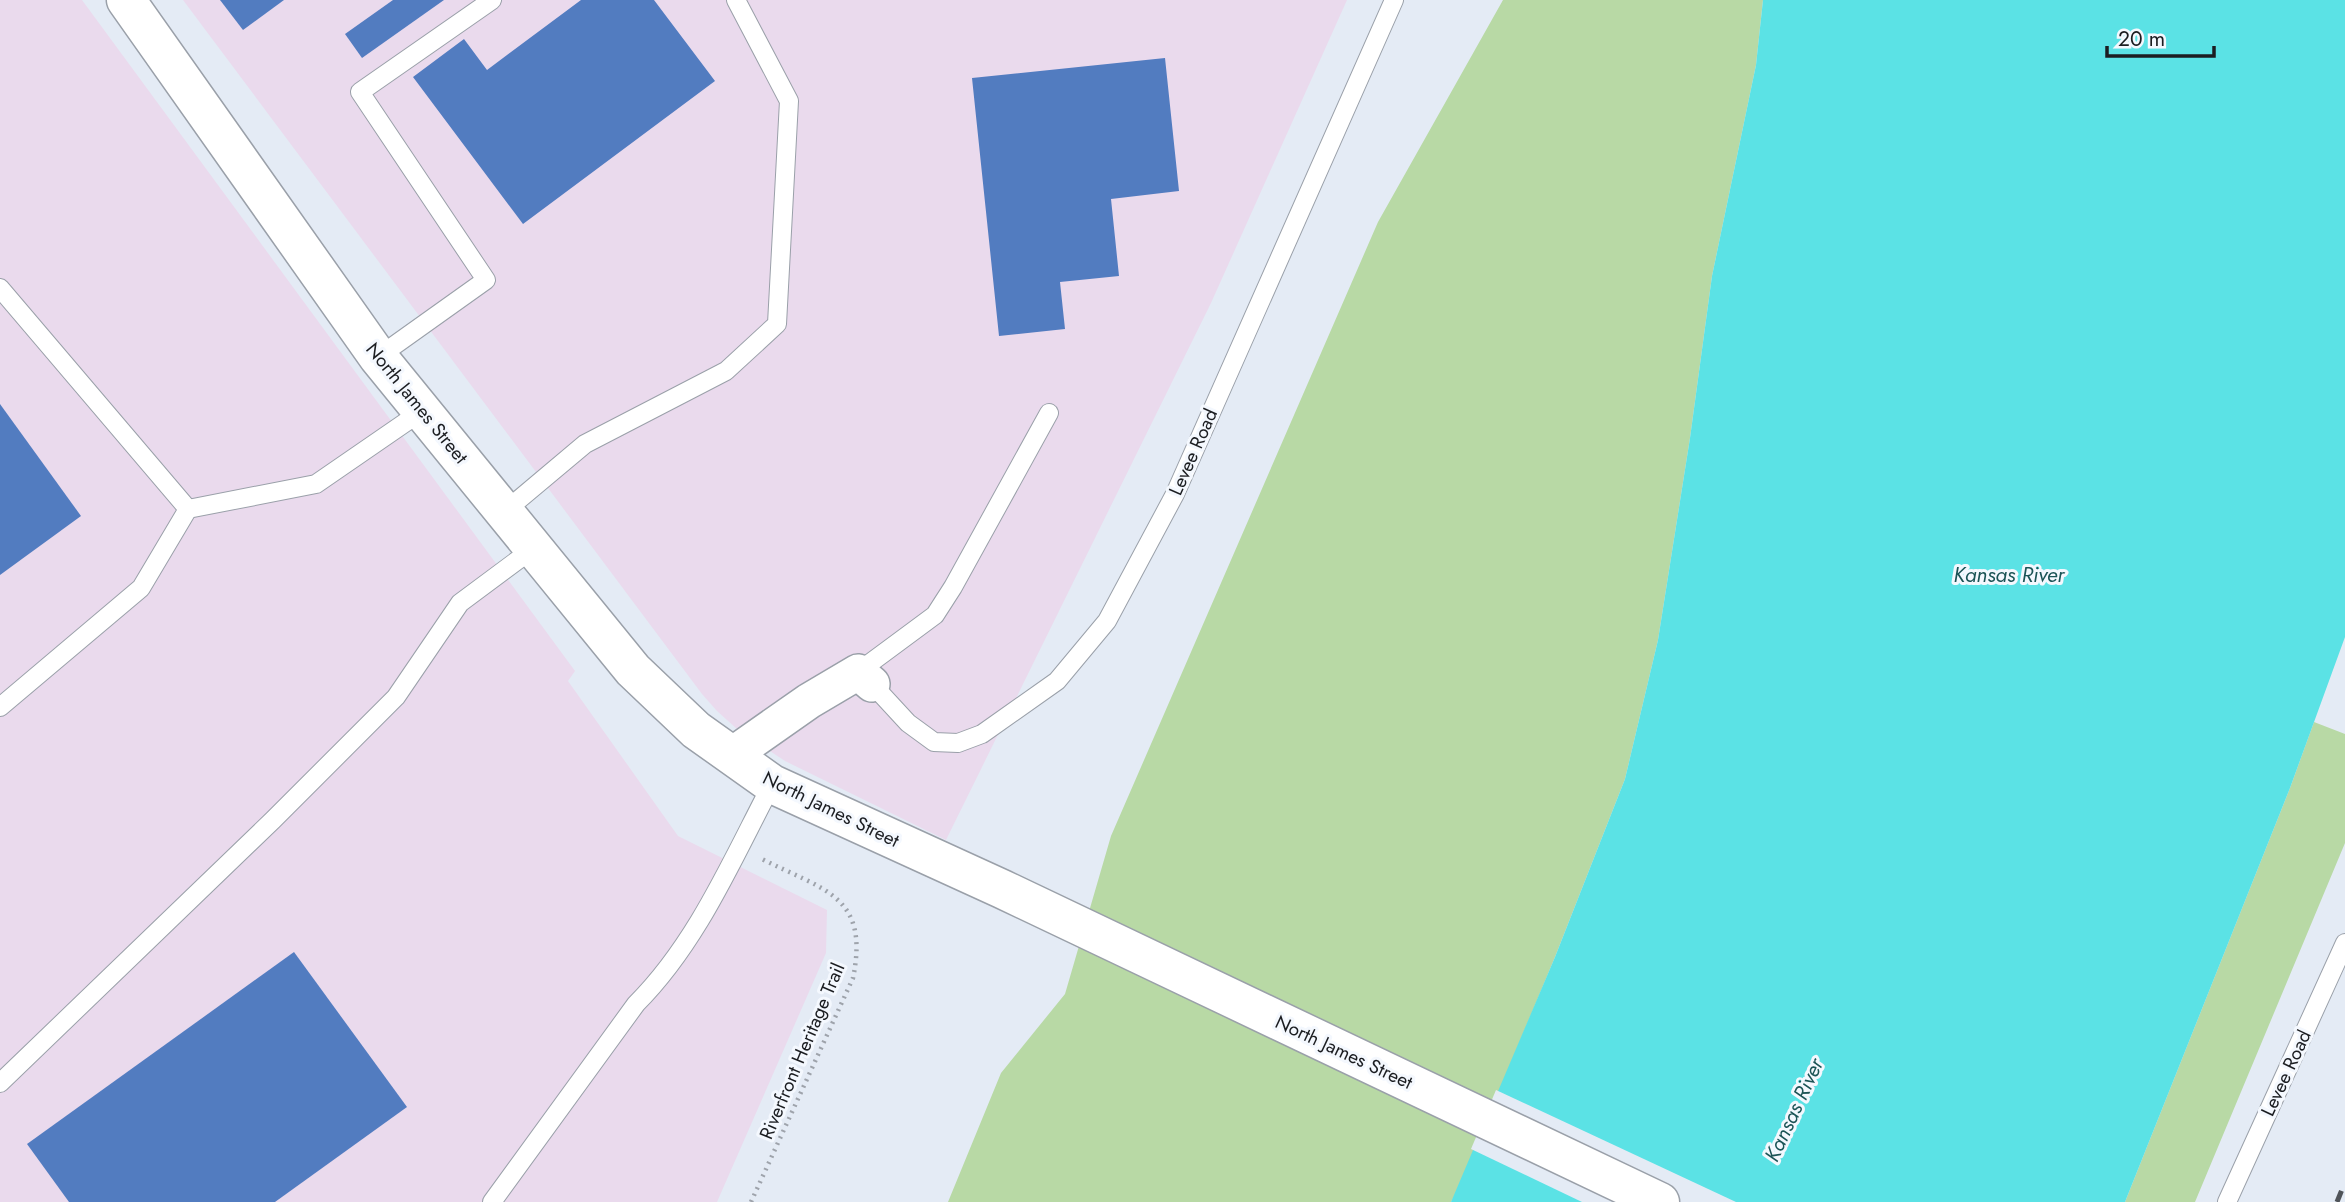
<svg xmlns="http://www.w3.org/2000/svg" width="2345" height="1202" viewBox="0 0 2345 1202" font-family="Jost,sans-serif">
<rect width="100%" height="100%" fill="#e4ebf5"/>
<g fill="#eadaed">
<path d="M0,0H82L575,671L568,681L678,836L827,910L826,953L717,1202H0Z"/>
<path d="M183,0H1347L1211,303L946,840L785,761L737,729L717,711L702,694Z"/>
</g>
<g fill="#b8d9a5">
<path d="M1503,0H1763L1756,65L1712,276L1690,438L1658,640L1625,779L1555,957L1460,1185L1451,1202H948L1001,1073L1065,994L1111,836L1378,222Z"/>
<path d="M2314,722L2345,734V843L2195,1202H2125L2290,788Z"/>
</g>
<path fill="#5be2e5" d="M1763,0H2345V637L2290,788L2125,1202H1451L1555,957L1625,779L1658,640L1690,438L1712,276L1756,65Z"/>
<path fill="#e4ebf5" d="M1496,1090L1736,1202H1582L1471,1149Z"/>
<g fill="#527cc0">
<path d="M220,0H284L243,30Z"/>
<path d="M393,0H444L362,58L345,34Z"/>
<path d="M581,0H654L715,81L523,224L413,77L464,39L487,70Z"/>
<path d="M1165,58L1179,191L1111,199L1119,276L1060,282L1065,329L999,336L972,78Z"/>
<path d="M0,404L81,516L0,575Z"/>
<path d="M294,952L407,1107L275,1202H69L27,1144Z"/>
</g>
<g fill="none" stroke-linecap="round" stroke-linejoin="round">
<defs>
<g id="service">
<path d="M0,288L188,509L141,588L0,707"/>
<path d="M378,357L486,280L360,92L492,0"/>
<path d="M188,509L316,484L422,411"/>
<path d="M504,512L585,444L726,371L777,324L789,101L736,0"/>
<path d="M858,672L935,615L953,587L1049,413"/>
<path d="M872,684L908,723L934,742L958,743L982,734L1057,681L1107,621L1175,494L1394,0"/>
<path d="M0,1083L273,820L396,697L460,603L534,548"/>
<path d="M492,1202L636,1004C697,943 732,860 772,784"/>
<path d="M2227,1202L2345,943"/>
</g>
<path id="minor" d="M732,755L809,701L858,672L872,684"/>
<path id="secondary" d="M126,0L378,357L633,670L696,730L772,784L1002,889L1660,1202"/>
</defs>
<use href="#service" stroke="#9aa0a9" stroke-width="20"/>
<use href="#minor" stroke="#9aa0a9" stroke-width="38"/>
<use href="#secondary" stroke="#9aa0a9" stroke-width="41"/>
<path stroke="#9ea3ab" stroke-width="4.5" stroke-dasharray="2 5" stroke-linecap="butt" d="M751,1202L853,978C870,895 823,890 762,859"/>
<use href="#service" stroke="#fff" stroke-width="18"/>
<use href="#minor" stroke="#fff" stroke-width="35"/>
<use href="#secondary" stroke="#fff" stroke-width="38"/>
<path stroke="#505459" stroke-width="5" stroke-dasharray="12 12" stroke-linecap="butt" d="M2337,1202L2345,1182"/>
</g>
<g text-anchor="middle" dominant-baseline="central" stroke-width="6" stroke-linejoin="round" paint-order="stroke">
<g font-size="19" fill="#1b1d21" stroke="#f4f8fe">
<text transform="translate(417 403) rotate(51)">North James Street</text>
<text transform="translate(1193 452) rotate(-66)">Levee Road</text>
<text transform="translate(831 809) rotate(26)">North James Street</text>
<text transform="translate(802 1051) rotate(-67)">Riverfront Heritage Trail</text>
<text transform="translate(1344 1052) rotate(25)">North James Street</text>
<text transform="translate(2286 1073) rotate(-65)">Levee Road</text>
</g>
<g font-size="21" font-style="italic" fill="#1b5456" stroke="#f4f8fe">
<text x="2009" y="575">Kansas River</text>
<text transform="translate(1794 1110) rotate(-65)">Kansas River</text>
</g>
</g>
<path d="M2107 46v10h107v-10" fill="none" stroke="#1b1d21" stroke-width="3.5"/>
<text x="2118" y="46" font-size="21" fill="#1b1d21" stroke="#f4f8fe" stroke-width="5" paint-order="stroke">20 m</text>
</svg>
